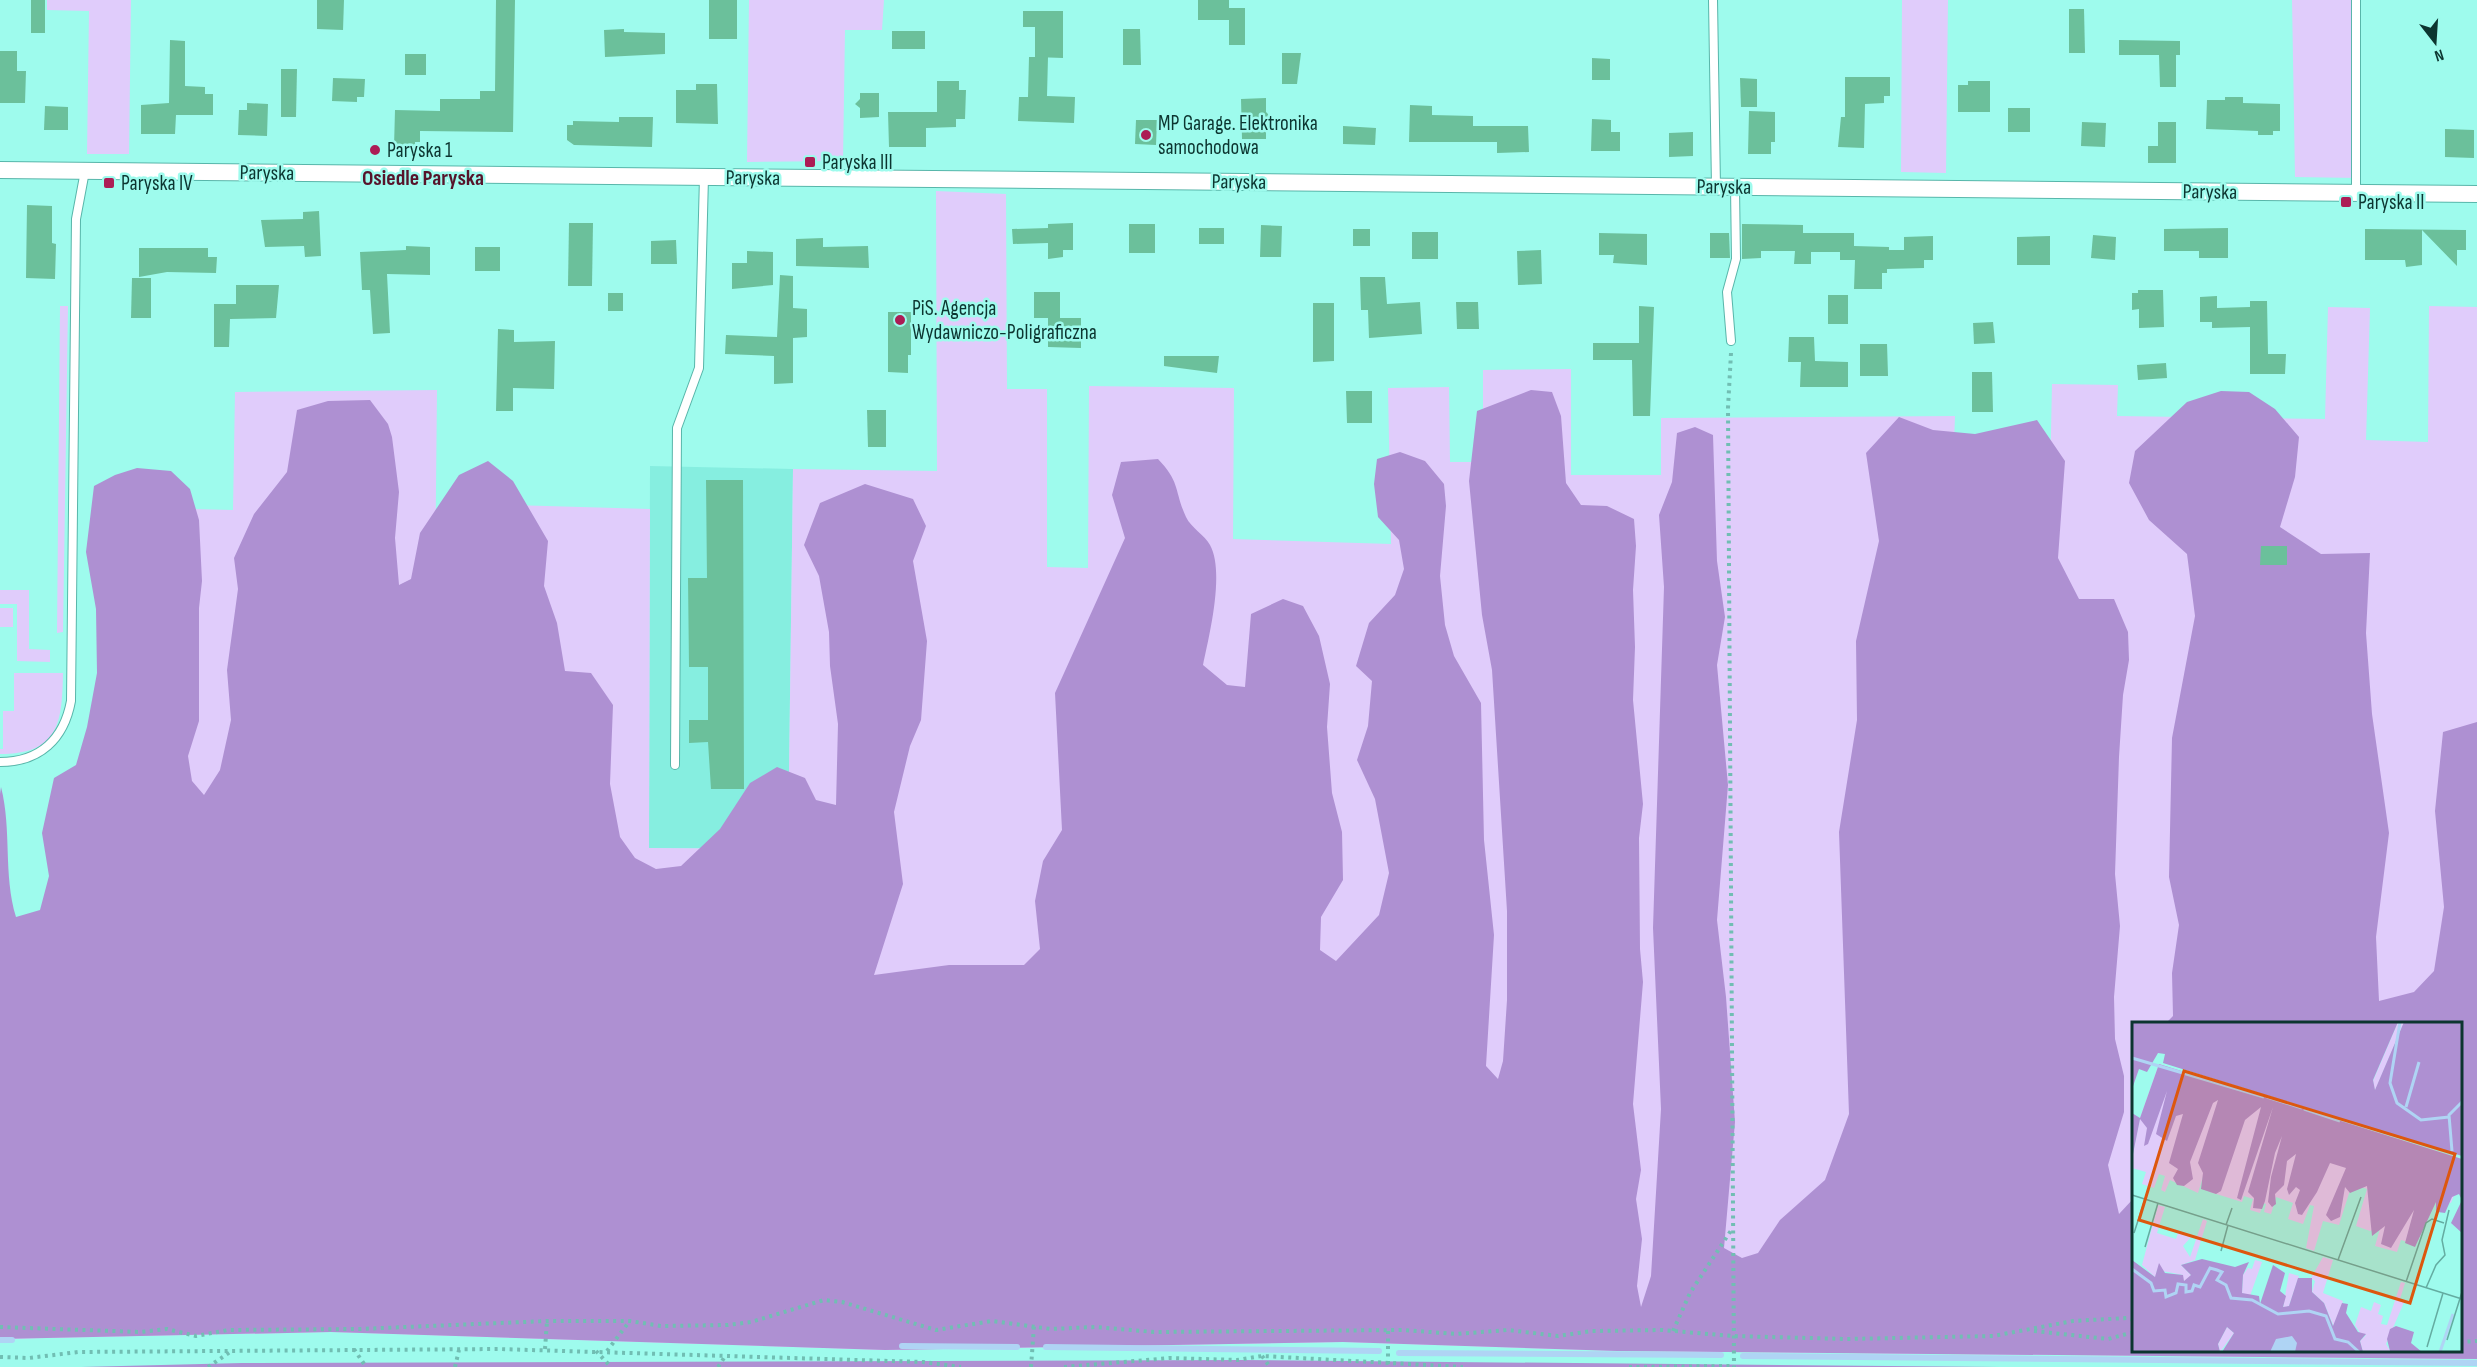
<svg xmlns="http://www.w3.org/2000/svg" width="2477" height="1367" viewBox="0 0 2477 1367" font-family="'Sofia Sans Condensed',sans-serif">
<rect width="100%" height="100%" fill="#9efbed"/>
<path fill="#86eee0" d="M650,466L793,469L788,849L649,848Z"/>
<g fill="#e0ccfb" fill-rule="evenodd">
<path d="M47,0H131L129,154H87L89,11L47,10Z"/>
<path d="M749,0H884L882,30H845L843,161L747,162Z"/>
<path d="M1902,0H1948L1946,173L1901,172Z"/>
<path d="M2292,0H2358V178L2295,177Z"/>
<path d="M936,191L1006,194L1007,389H1047V567L1088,568L1089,386L1234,388L1233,539L1391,544L1388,388L1449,387L1450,462H1483V370L1571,369V475H1661V418L1955,416L1951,528L2049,527L2052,384L2118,385L2117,416L2325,419L2328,307L2370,308L2366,440L2428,442L2429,306L2477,307V1359L1617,1351L1343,1342L885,1350L331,1332L0,1339V941L95,942L107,507L233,510L235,392L437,390L435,587L512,505L650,509L649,848L788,849L793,469L937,471ZM2134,1024H2460V1350H2134Z"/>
<path d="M60,306H68L63,632L57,633Z"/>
<path d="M0,590H29V649L50,650V662L17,661V604H0Z"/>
<rect x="0" y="608" width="13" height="19"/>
<path d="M14,673H63C62,723 59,754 0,754V749H3V711H14Z"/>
</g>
<g fill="#ae90d2">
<path d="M1531,390L1552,392L1561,416L1566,483L1581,505L1607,506L1634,519L1636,546L1633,590L1635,647L1633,700L1643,804L1639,838L1640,949L1643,982L1633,1104L1641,1170L1636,1199L1642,1239L1637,1286L1641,1307L1651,1276L1661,1109L1653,928L1664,587L1659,515L1672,482L1677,433L1695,427L1713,435L1717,561L1725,617L1717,665L1728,785L1717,920L1726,997L1735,1122L1724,1248L1742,1258L1758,1253L1780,1220L1825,1180L1849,1114L1839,832L1857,720L1856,641L1879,541L1866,453L1899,417L1933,430L1975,434L2037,420L2065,461L2058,558L2079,599H2114L2128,632L2129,660L2123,695L2119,757L2115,874L2120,926L2114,997L2115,1039L2124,1076V1112L2108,1165L2119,1214L2133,1199L2134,1350H2460V1024L2166,1023L2173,1016L2172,973L2179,925L2169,877L2172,738L2195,616L2187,554L2149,520L2129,483L2135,451L2187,402L2221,391L2249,392L2275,409L2299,437L2295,477L2280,527L2321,554L2370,553L2366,633L2372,714L2389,833L2376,937L2379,1001L2414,992L2434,971L2444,907L2435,811L2443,732L2477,722V1359L1617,1351L1343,1342L885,1350L331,1332L0,1339V794L1,787C12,830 3,874 16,917L40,910L49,876L42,833L54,778L76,765L87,727L97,673L96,609L86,552L94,486L115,475L137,468L171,471L190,489L199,520L202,581L199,608V721L188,756L192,781L204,795L220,770L231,720L227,670L238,589L234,558L254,514L287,472L297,410L328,401L370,400L388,424L392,437L399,492L395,538L399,585L411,579L420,533L459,475L488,461L513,481L548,541L544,586L557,623L565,671L591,673L613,705L610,784L620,837L635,858L656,869L681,866L720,829L750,783L777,767L805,778L816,800L836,805L838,724L830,666L829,632L819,576L804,545L820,503L865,484L913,499L926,526L913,561L927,641L921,720L910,746L894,812L903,884L874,975L949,965H1024L1040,949L1035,901L1043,861L1062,830L1055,693L1125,538L1112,495L1121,462L1158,459C1181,483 1174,491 1186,517C1191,528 1205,535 1210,545C1225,572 1209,636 1203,665L1227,685L1245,687L1251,614L1283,599L1303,606L1319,636L1330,684L1327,727L1332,793L1342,832L1343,880L1321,917L1320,950L1336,961L1379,915L1389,873L1375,799L1357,760L1368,726L1372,681L1356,666L1369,623L1395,595L1404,569L1399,540L1378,517L1374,484L1377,459L1400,452L1425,461L1444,484L1446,506L1440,576L1445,625L1454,656L1481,703L1484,840L1494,935L1486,1066L1498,1079L1503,1061L1507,1000V911L1492,670L1482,615L1469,481L1477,411Z"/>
<path d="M1239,1360L2000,1367H81L242,1363Z"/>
</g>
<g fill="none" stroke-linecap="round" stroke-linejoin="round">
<g stroke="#afd4f4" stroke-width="6">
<path d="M0,1340H12"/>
<path d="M902,1346L1017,1347"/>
<path d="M1046,1347L1379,1351"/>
<path d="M1399,1353L1721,1355"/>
<path d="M1743,1356L2477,1363"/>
</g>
</g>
<g fill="#6bc09b">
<rect x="31" y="0" width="14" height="33"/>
<path d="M317,0H344L343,30L317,29Z"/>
<path d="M496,0H515L513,132L420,131V142H415V147H394L395,110L440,111V99H480V91H495Z"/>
<rect x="709" y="0" width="28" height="39"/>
<rect x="1198" y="0" width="31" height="20"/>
<rect x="1229" y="8" width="16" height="37"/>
<path d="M2069,9H2084L2085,53H2069Z"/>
<path d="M1023,11H1063V58L1035,57V27H1023Z"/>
<path d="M624,29V32L665,33V54L605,57L604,30Z"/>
<path d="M1123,29H1140L1141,65H1123Z"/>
<rect x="892" y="31" width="33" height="18"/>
<path d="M170,40L185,41V86L205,87V94H213V115H176L175,134H141V105L169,103Z"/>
<path d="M2119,40L2180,41V55H2176V87H2160L2159,55H2119Z"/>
<path d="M0,51H17V71H26L25,103H0Z"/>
<path d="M1282,53H1301L1297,84H1282Z"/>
<rect x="405" y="54" width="21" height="21"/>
<path d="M1029,57H1048L1047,96L1075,97L1074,123L1018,121L1019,97H1028Z"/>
<path d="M1592,58L1610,59V80H1592Z"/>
<path d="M281,69H297L296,117H281Z"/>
<path d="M1845,77H1890V96H1884V103L1865,104L1864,148L1838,147L1841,117H1845Z"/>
<path d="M333,78L365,79L364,97H357V102L332,101Z"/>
<path d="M1740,78L1757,79V107H1741Z"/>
<path d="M937,81H959V90H966L965,119H956V127L926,128V147H889L888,112H937Z"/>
<path d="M1968,81H1990V112H1958V85H1968Z"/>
<path d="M696,84H717L718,124L676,123V90H696Z"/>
<path d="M860,93H879V117L860,118V108L855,104L860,99Z"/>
<path d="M2225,97H2243V103L2280,104V131H2273V135H2258V131L2206,129L2207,100H2225Z"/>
<path d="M1266,98V112L1272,118V131H1266V139H1242L1241,99Z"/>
<path d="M247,103L268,104L267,136L238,135L239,110H247Z"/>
<path d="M1410,105L1432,106V115L1473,116V126H1528L1529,152L1497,153V142H1409Z"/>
<path d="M45,106L68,107V130H44Z"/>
<rect x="2008" y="108" width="22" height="24"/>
<path d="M1749,111L1775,112V142H1771V154H1748Z"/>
<path d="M619,117H653L652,147L574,145L567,140V125H573V121L619,122Z"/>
<path d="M1592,119L1611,120V132H1620V151H1591Z"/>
<path d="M1136,120H1157L1156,145L1135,144Z"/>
<path d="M2082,122L2106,123L2105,147L2081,146Z"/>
<path d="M2158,122H2176V163H2148V146H2158Z"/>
<path d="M1343,126L1376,128L1375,145L1343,144Z"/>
<path d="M2445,129L2474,130V158L2445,157Z"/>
<path d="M1693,132V156L1669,157V133Z"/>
<path d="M27,205L52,206V243L56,244L55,279L26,278Z"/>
<path d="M319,211L321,256L305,257L304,246L265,247L261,220L303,219V212Z"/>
<path d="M569,223H593L592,286H568Z"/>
<path d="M1073,223V250H1063V257L1048,259V243L1013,244L1012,229L1048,228V224Z"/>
<rect x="1129" y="224" width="26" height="29"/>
<path d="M1742,224L1803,225V233H1854V246L1889,247V250H1904V237L1933,236V260H1924V268L1887,269V273H1882V289H1854L1855,260H1840V252H1811V264H1794L1795,251H1761V258L1742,259Z"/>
<path d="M1261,225L1282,226L1281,257H1260Z"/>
<rect x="1199" y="228" width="25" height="16"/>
<path d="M2228,228V258H2199V251H2164V229Z"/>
<rect x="1353" y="229" width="17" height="17"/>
<path d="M2365,229L2466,230V250H2457V266L2422,230V265L2406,267L2405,260H2365Z"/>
<rect x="1412" y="232" width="26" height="27"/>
<path d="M1599,233L1647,234V265L1613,263L1614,255H1599Z"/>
<path d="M1710,233H1729L1730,258H1710Z"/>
<path d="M2093,235L2116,237L2115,260L2091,258Z"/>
<path d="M2050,236V265H2017V237Z"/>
<path d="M823,238V247L868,246L869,268L796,266V239Z"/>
<path d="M676,240L677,264H651V241Z"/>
<path d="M406,246L430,247V275L387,274L390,333L373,334L370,290H362L360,252L406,250Z"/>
<rect x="475" y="247" width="25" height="24"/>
<path d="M139,248H208V257H217L216,273L167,272L139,277Z"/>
<path d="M1541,250L1542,284L1518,285L1517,251Z"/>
<path d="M747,251L773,252V285L732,289V263H747Z"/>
<path d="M780,275L793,276V308L807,309V337L793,338V383L774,384V356L725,354L726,335L777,337Z"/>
<path d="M1360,277H1385L1387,304L1420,302L1422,334L1369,338L1368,310H1361Z"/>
<path d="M132,278H151V318H131Z"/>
<path d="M236,285H279L276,318L230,319L229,347H214V304H236Z"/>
<path d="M2138,290H2163L2164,327L2139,328V309L2132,310V293H2138Z"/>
<path d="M1034,292H1060V318H1081V348L1048,347V318H1034Z"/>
<rect x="608" y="293" width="15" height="18"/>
<rect x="1828" y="295" width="20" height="29"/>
<path d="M2217,296V308L2250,307V301H2267L2268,354H2286L2285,374H2250V327L2212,328V322H2200V297Z"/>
<path d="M1456,302H1478L1479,329H1457Z"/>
<path d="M1313,303H1334V361L1313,362Z"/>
<path d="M1639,306L1654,307L1650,416H1633L1632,360H1593V343H1639Z"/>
<path d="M888,312H911V355H908V373L888,372Z"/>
<path d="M1993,322L1995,343L1974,344L1973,323Z"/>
<path d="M498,329L514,330V342L555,341L554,389L513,388V411H496Z"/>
<path d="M1789,337H1814L1815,361L1848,362V387H1800L1801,362H1788Z"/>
<path d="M1860,344H1887L1888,376H1860Z"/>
<path d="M1164,356H1219L1217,373L1164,366Z"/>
<path d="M2166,363L2167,378L2138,380L2137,365Z"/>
<path d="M1972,372H1992L1993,412H1972Z"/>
<path d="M1346,391H1372V423H1347Z"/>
<path d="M867,410H886V447H868Z"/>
<path d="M706,480H743L744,789H711L708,742L689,743V720H708V667H689L688,578H707Z"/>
<path d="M2261,546H2287V565H2260Z"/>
</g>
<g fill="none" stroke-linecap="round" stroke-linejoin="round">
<defs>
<g id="lane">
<path d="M1713,0L1716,187"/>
<path d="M2356,0V193"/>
<path d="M1731,341L1727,292L1736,259L1735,187"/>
<path d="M0,762C40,762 64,739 71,701L76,219L85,171"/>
<path d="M675,765L677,428L699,368L704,177"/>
</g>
<path id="street" d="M0,170L2477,194"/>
</defs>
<use href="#lane" stroke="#58b6aa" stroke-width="10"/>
<use href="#street" stroke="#58b6aa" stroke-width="18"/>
<g stroke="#71beb3" stroke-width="4" stroke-dasharray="3 4.5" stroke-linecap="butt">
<path d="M1731,353L1728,408L1734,1367"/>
<path d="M0,1327L140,1332L167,1329L196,1336L228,1330L359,1329L547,1321H630L661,1326L728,1325L751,1322L824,1300L842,1302L936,1330L992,1321L1051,1329L1095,1327L1154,1332L1404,1330L1456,1334L1508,1330L1558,1336L1592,1331L1662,1330L1732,1336L1847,1339L1993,1336L2073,1321L2127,1318L2134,1320"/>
<path d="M1673,1331L1690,1293L1732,1229"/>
<path d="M2034,1331L2108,1339L2134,1332"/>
<path d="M2460,1342L2477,1341"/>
<path d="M354,1349L366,1367"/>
<path d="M545,1349L547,1321"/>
<path d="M596,1351L611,1367"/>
<path d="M607,1351L629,1322"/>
<path d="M1262,1356L1270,1367"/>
<path d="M0,1357L29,1358L78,1352L498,1349L923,1362L961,1367"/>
<path d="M1388,1364V1331"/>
<path d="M208,1367L230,1352"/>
<path d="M455,1367L459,1350"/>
<path d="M718,1367L726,1355"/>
<path d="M1031,1367L1034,1326"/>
<path d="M1064,1367L1170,1358L1237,1360L1262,1356L1463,1367"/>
<path d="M1629,1367L1734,1366"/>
</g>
<use href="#lane" stroke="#fff" stroke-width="8"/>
<use href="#street" stroke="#fff" stroke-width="16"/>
</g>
<g fill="#ac1d55" stroke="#9efbed" stroke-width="2">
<circle cx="1146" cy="135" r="6"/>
<circle cx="375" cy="150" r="6"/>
<rect x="804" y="156" width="12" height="12" rx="3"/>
<rect x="103" y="177" width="12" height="12" rx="3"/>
<rect x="2340" y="196" width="12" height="12" rx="3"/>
<circle cx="900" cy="320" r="6"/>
</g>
<g text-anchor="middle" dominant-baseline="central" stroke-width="5" stroke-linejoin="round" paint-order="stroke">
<g font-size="21" fill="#0c3530" stroke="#9efbed" text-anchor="start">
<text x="1158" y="123">MP Garage. Elektronika<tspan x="1158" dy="24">samochodowa</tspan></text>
<text x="387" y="150">Paryska 1</text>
<text x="822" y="162">Paryska III</text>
<text x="121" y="183">Paryska IV</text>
<text x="2358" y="202">Paryska II</text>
<text x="912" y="308">PiS. Agencja<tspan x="912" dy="24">Wydawniczo-Poligraficzna</tspan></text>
</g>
<g font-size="21" fill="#0c3530" stroke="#9efbed">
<text transform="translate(267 173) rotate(1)">Paryska</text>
<text transform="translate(753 178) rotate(1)">Paryska</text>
<text transform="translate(1239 182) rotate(1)">Paryska</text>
<text transform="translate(1724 187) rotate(1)">Paryska</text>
<text transform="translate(2210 192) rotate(1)">Paryska</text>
</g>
<g font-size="22" font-weight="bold" fill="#57132a" stroke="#9efbed">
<text x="423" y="178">Osiedle Paryska</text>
</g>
</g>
<g transform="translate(2132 1022)">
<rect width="330" height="330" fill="#9efbed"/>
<path d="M266,0H272L243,69L241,59ZM27,42L330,137V173L323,171L319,181L299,175L283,222L269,218L265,230L243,224L249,203L238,209L224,204L235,167L220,162L207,203L191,199L182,229L174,226L182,184L178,183L171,202L156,197L161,181L144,175L139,192L132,190L134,182L131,181L128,191L118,188L121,177L112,174L110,180L78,170L82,159L71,155L66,171L38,158L33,170L29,168L33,154L27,152L22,166L10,162L14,150L0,146V137L8,96ZM26,183L33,185L25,211L44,217L46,211L59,215L51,224L58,235L71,197L75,199L63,238L49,243L59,253L57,258L51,259V253L25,248L24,256L10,243ZM191,235L201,238L191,271L211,279L202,305L192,281L180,270L183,259L179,256ZM123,238L130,240L118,274L110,271L111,253L116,246L120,247ZM157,251L167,254L157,284L151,286ZM269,260L273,261L268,277L273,278L254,322L259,330H231L228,319L234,313L228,311L223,303L229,285L239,289L242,280L249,283L246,292L251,294L249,302L255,303ZM95,305L102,311L88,330L86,322Z" fill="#e0ccfb"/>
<path d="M0,0H266L241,58L243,68L272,0H330V134L31,41L33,32L26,31L15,50L7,47L0,67ZM27,42L330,137V211L319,201L330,178L327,172L320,175L313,191L306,190L304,195V180L283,225L273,221L282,188L259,226L249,222L253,204L240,214L235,164L218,171L213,165L208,195L199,199L194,193L214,146L198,141L185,170L170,193L166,192L163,181L168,168L164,165L157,173L155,167L164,132L155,139L152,163L143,172L144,182L140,185L136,180L139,155L150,114L143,131L133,179L130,187L121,186L122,176L116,170L141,85L109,178L105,176L129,85L113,98L89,169L84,172L69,167L71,151L66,141L86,78L81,81L58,140L61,157L52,164L45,163L41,156L46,147L37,141L51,92L44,94L35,119L24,112L35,69L16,122L12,124L15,106L8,97L0,137V91L8,96ZM70,237L103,245L117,240L111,253L110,271L127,274L128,282L141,243L153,251L148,269L154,274L151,285L157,284L166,256H180V270L192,281L201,304L210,281L216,282L214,291L226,310L234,312L228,319L231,330H90L102,311L95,305L86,322L88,330H0V238L23,255L27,241L33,251L51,253L52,259L59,253L49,243ZM264,304L282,310L279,321L290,330L258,329L255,317L258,307Z" fill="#ae90d2"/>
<path d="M160,314L165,321L163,330H138L144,317Z" fill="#afd4f4"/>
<path fill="none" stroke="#afd4f4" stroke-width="3" d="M268,0L258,61L265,81L289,98L317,95M0,36L132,75M135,75L170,86M274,85L287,40M172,87L208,99M320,129L317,93L330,80M0,247L19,261L22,269L33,268L34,275L44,271L46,262L54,263V270L60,269L62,263L68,265L78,246L85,248L90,250L85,258L94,263L99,276L120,278L146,292L177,289L194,294L203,317L216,320L227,330M308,330L321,292"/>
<path fill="none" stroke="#64aca1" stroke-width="1.5" d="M0,173L330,277M94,203L100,186M2,211L13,177M13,225L26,181M89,229L96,203M206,238L229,175M274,260L294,201L300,197L312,201M294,266L304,243L313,233L310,218L317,188M315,318L330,270M295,325L311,271"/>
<path fill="#dd570e" fill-opacity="0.15" stroke="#dd570e" stroke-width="3" d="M52,49L323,132L278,281L7,198Z"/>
<rect width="330" height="330" fill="none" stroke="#0c3530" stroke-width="3"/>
</g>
<g transform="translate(2435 42) rotate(163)" stroke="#9efbed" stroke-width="4.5" paint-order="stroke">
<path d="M0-4.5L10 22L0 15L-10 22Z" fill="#0c3530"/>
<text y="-9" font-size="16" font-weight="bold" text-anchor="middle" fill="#0c3530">N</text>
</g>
</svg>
